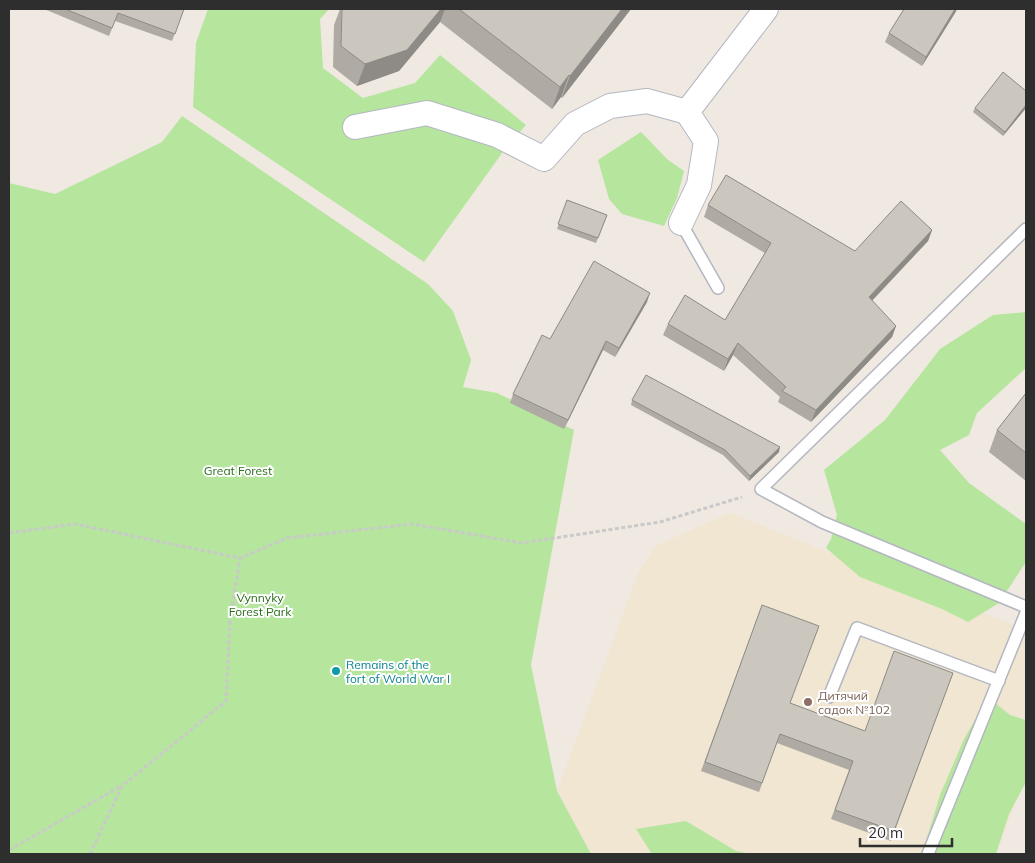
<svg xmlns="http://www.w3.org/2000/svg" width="1035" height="863" viewBox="0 0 1035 863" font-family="Mulish,sans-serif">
<rect width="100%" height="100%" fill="#efe9e1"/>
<path fill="#f0e6d1" d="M730,513L1026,630V775L996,854H591L557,791L639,571L657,545Z"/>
<g fill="#b6e59e">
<path d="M208,9H329L320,19L323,68L363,98L415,83L440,55L526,125L505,149L424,262L193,107L196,43Z"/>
<path d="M182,116L428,284L453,311L471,360L463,387L497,393L574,430L531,665L557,791L591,854H9V183L55,194L162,142Z"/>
<path d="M641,132L668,160L684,171L677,198L664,226L622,214L609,199L598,160Z"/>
<path d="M1026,312V368L977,413L969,435L940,450L969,483L1026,524V562L999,603L968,622L942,609L860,577L826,548L831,539L837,515L824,470L885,420L940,349L993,315Z"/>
<path d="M988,697L1010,715L1026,720V782L1009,814L996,854H922L940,795L964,739Z"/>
<path d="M686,821L736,851L750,854H652L636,829Z"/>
</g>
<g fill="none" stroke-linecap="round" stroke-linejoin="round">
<defs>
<g id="service">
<path d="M681,223L718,288"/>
<path d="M1026,229L761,489L822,522L1026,607"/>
<path d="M829,697L857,628L999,681"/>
<path d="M928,854L1026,613"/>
</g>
<g id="minor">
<path d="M355,127L427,113L497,135L544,159L575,124L610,106L647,101L687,112"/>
<path d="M681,223L699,185L706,141L687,112L766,9"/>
</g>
</defs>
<use href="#service" stroke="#b4b7c1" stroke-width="14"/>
<use href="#minor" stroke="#b4b7c1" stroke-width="26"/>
<g stroke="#c9c9c9" stroke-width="3" stroke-dasharray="4 2.5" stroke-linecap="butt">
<path d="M9,533L75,524L240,558L287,538L412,524L522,543L660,522L742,497"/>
<path d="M9,850L121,786"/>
<path d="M90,854L122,786L226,701L230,621L240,558"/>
</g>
<use href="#service" stroke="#fff" stroke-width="11"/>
<use href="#minor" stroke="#fff" stroke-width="24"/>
</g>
<g fill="#afaba4">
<path d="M44,9H184L172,41L115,21L109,36Z"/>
<path d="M340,9H631L562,98L561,97L552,109L440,22L399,71L357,86L333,67L334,25Z"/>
<path d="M904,9H957L955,13L922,66L885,42L889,33Z"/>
<path d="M1026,91V108L1003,136L973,112L975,108Z"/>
<path d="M567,200L607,215L596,243L557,229Z"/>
<path d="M708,205L855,251L932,230L928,241L872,301L896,326L892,337L811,422L778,402L780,397L733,355L724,371L663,335L668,324L725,320L765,253L704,217Z"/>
<path d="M647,302L615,357L603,350L564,429L510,403L513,394L550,339Z"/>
<path d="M1026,393V481L989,452L997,430Z"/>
<path d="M632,400L779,452L749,481L723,455L631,405Z"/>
<path d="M762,605L790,703L865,731L953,673L891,841L831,819L849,770L777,743L759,792L701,771Z"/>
</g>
<g fill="#8e8b86">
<path d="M441,9H445L440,22L399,71L357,86L365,64Z"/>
<path d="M622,9H631L562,98L570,76Z"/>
<path d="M955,9H957L955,13L922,66L926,57Z"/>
<path d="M569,75L561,97L552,109L560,87Z"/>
<path d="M1026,105V108L1003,136L1005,132Z"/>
<path d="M932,230L928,241L864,309L869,297Z"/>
<path d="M650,293L647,302L615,357L619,348Z"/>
<path d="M896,326L892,337L811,422L816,410Z"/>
<path d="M606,341L603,350L564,429L568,420Z"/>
<path d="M738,343L733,355L724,371L728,359Z"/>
<path d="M780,447L779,452L749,481L750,476Z"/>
</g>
<g fill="#cbc7bf" stroke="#8e8b86">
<path d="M65,9H184L175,34L118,13L112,28Z"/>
<path d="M342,9H441L407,50L365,64L341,46Z"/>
<path d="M459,9H622L570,76L569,75L560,87Z"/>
<path d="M904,9H955L926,57L889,33Z"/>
<path d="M1003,72L1026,91V105L1005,132L975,108Z"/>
<path d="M726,175L855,251L901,201L932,230L869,297L896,326L816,410L782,391L786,387L738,343L728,359L668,324L685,295L725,320L771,243L708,205Z"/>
<path d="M567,200L607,215L598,238L558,224Z"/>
<path d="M594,261L650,293L619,348L606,341L568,420L513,394L542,335L550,339Z"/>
<path d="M646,375L780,447L750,476L725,450L632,400Z"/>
<path d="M1026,393V453L997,430Z"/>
<path d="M762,605L819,626L790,703L865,731L894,651L953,673L894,831L835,810L853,761L780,734L762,783L705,762Z"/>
</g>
<circle fill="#0f9aa8" stroke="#fff" stroke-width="2" cx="336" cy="671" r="5"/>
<circle fill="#8d6e63" stroke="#fff" stroke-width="2" cx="808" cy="702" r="5"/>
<g text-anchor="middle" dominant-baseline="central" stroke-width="4" stroke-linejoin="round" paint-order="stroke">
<g font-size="12" fill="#2c6e1b" stroke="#fff">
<text x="238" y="470">Great Forest</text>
<text x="260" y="597">Vynnyky<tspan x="260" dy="14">Forest Park</tspan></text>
</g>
<g font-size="12" fill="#0d838f" stroke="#fff" text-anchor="start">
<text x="346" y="664">Remains of the<tspan x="346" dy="14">fort of World War I</tspan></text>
</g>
<g font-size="12" fill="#785e54" stroke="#fff" text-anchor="start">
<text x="818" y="695">Дитячий<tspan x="818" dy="14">садок №102</tspan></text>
</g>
</g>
<rect width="1035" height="863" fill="none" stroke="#2e2e2e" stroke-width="20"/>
<path d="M860 838v8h92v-8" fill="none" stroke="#2e2e2e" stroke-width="2.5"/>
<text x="868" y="838" font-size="15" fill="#2e2e2e" stroke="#ffffff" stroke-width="4" paint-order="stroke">20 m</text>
</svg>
